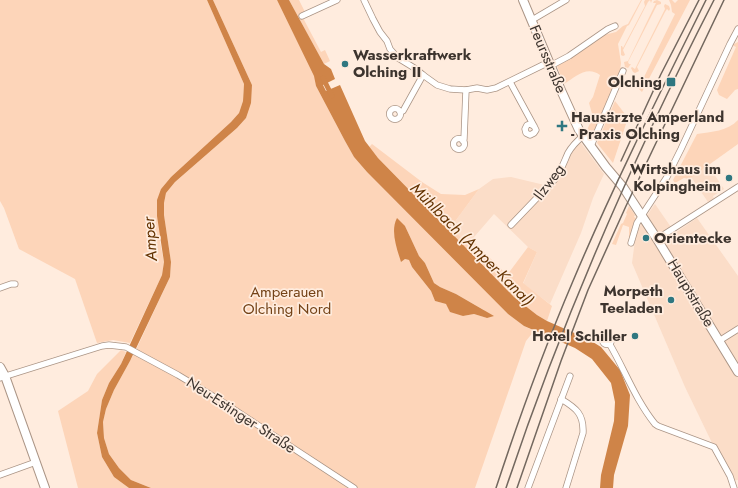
<svg xmlns="http://www.w3.org/2000/svg" width="738" height="488" viewBox="0 0 738 488" font-family="Jost,sans-serif">
<rect width="100%" height="100%" fill="#ffecde"/>
<g fill="#fbddc8">
<path d="M581,143L604,174L593,198L581,233L550,304L523,284L537,252L528,247L494,214L468,244L451,227L479,189L493,179L511,177L553,187L563,170L573,149L577,144Z"/>
<path d="M708,165L724,189L713,196L714,199L708,202L691,177Z"/>
<path d="M655,204L675,233L697,218L738,276V480L732,481L714,447L685,387L632,263L635,240L636,235L641,224Z"/>
</g>
<g fill="#fdd5b9" fill-rule="evenodd">
<path d="M0,0H207L244,84L243,101L239,113L231,122L171,177L161,189L160,242L164,262L162,275L130,343L113,340L97,343L75,279L19,249L4,208L0,201Z"/>
<path d="M213,0H277L315,76L316,86L345,141L354,157L367,172L508,314L524,326L534,331L526,341L475,488H151L131,480L119,468L109,454L104,438L103,422L106,409L114,390L135,352L170,277L171,262L164,215V203L166,193L175,182L237,128L246,118L252,85ZM405,226L419,256L425,263L434,283L440,287L456,294L484,310L487,318L474,314L463,316L446,304L435,301L431,291L412,267L409,260L405,259L401,262Z"/>
<path d="M289,0H299L306,14L302,16L321,52L325,50L330,61L324,64Z"/>
<path d="M641,0H642L629,25L627,26L618,44L621,63L620,71L592,136L587,130L593,117L589,103L593,97L600,75C587,65 575,77 564,84L557,66L604,35L616,32L623,26L628,24Z"/>
<path d="M645,0H652L651,3L650,0L648,2L623,50L625,55L623,56L621,55V46H622L623,48L645,6L644,2Z"/>
<path d="M657,0L661,2V4L657,5L628,62L629,64H631L628,68L625,67L624,62L628,61L656,3H653L654,1Z"/>
<path d="M669,0H672L675,3L678,0H690L642,92L636,86L638,79L644,77L675,14L672,12L671,5Z"/>
<path d="M665,4L669,6L670,9L669,11L667,9L665,12L637,67L639,71L635,73L633,72L631,68L632,67L635,69L665,9L664,6Z"/>
<path d="M738,42V89L735,90L727,99L719,95L717,90L736,47L732,45Z"/>
<path d="M615,101L628,118L613,163L597,143Z"/>
<path d="M738,120V144L689,179L684,178L675,183L673,180L697,134C711,132 728,131 738,120Z"/>
<path d="M372,144L422,182L441,194L465,195L479,189L451,227L467,243L471,239L507,275L528,247L537,252L523,283L552,306L547,321L537,315L514,297L378,158L369,147Z"/>
<path d="M629,206L635,215L634,217L636,218L632,228L629,242V227L623,225L616,245L612,244L621,224L623,223L627,214L626,213Z"/>
<path d="M121,350L126,352L121,364L109,383L102,400L97,433L102,457L114,477L129,488H78L58,411L88,391L97,374Z"/>
</g>
<g fill="#cf8448">
<path d="M207,0H213L252,85L251,103L246,118L237,128L175,182L166,193L164,203V215L171,262L170,277L130,361L114,390L106,409L103,422L104,438L109,454L119,468L131,480L151,488H129L114,477L102,457L97,433L102,400L109,383L121,364L162,275L164,262L157,216V200L161,189L171,177L231,122L239,113L243,101L244,84Z"/>
<path d="M277,0H289L324,64L331,69L335,79L323,85L326,91L340,85L365,141L378,158L514,297L537,315L547,321L588,339L601,347L620,370L630,395L628,426L614,475L613,488H600L601,475L614,421L615,402L611,383L592,359L575,348L524,326L508,314L367,172L354,157L345,141L316,86L314,76Z"/>
<path d="M397,218L405,226L419,256L425,263L434,283L440,287L456,294L494,316L487,318L474,314L463,316L450,312L446,304L435,301L431,291L412,267L409,260L405,259L401,262C397,249 390,231 397,218Z"/>
</g>
<g fill="none" stroke-linecap="round" stroke-linejoin="round">
<path stroke="#cf8448" stroke-width="5" d="M323,78L332,96"/>
<defs>
<g id="street">
<path d="M364,0L373,19L380,32L387,41L390,49L398,58L416,69L423,75L437,85L450,89L466,90L477,88L487,90L496,88L549,62"/>
<path d="M302,16L337,0"/>
<path d="M532,20L566,0"/>
<path d="M554,64L569,56L608,29L615,26"/>
<path d="M510,82L534,126L536,130L534,133L530,135L526,133L525,129L527,125L530,124L534,126"/>
<circle cx="395" cy="114" r="5.5"/>
<path d="M400,112L403,111L423,75"/>
<circle cx="459" cy="144" r="5.5"/>
<path d="M463,141L464,139L466,90"/>
<path d="M591,146L623,71"/>
<path d="M511,225L555,179C561,171 564,162 568,153C572,146 577,141 583,136"/>
<path d="M657,239L738,187"/>
<path d="M631,243L637,223L667,177L681,149L730,44L738,29"/>
<path d="M0,288L11,284H15"/>
<circle cx="607" cy="340" r="4.5"/>
<path d="M719,341L738,329"/>
<path d="M609,343C625,370 635,399 655,424L658,426L714,447L730,476L734,488"/>
<path d="M0,378L102,346L109,345L126,347L178,375L221,401L354,488"/>
<path d="M561,399C576,408 584,414 583,433L566,488"/>
<path d="M0,475L36,462"/>
<path d="M528,488L570,376"/>
</g>
<g id="secondary">
<path d="M523,0L560,88L579,130L606,167L623,187L657,239L738,372"/>
<path d="M0,367L5,376L45,488"/>
</g>
</defs>
<use href="#street" stroke="#ab9586" stroke-width="7"/>
<use href="#secondary" stroke="#ab9586" stroke-width="10"/>
<use href="#street" stroke="#fff" stroke-width="5.5"/>
<use href="#secondary" stroke="#fff" stroke-width="8"/>
<g stroke="#73685f" stroke-width="1.5">
<path d="M621,161L661,74L699,0"/>
<path d="M496,488C519,418 544,349 573,281C613,186 660,93 706,0"/>
<path d="M506,488C562,320 633,158 714,0"/>
<path d="M517,488L561,361L588,290L626,206L724,0"/>
</g>
</g>
<g fill="#2f7780" stroke="#ffecde" stroke-width="1.5">
<circle cx="345" cy="64" r="4"/>
<rect x="666" y="77" width="10" height="10" rx="2"/>
<path d="M560 120h4v4h4v4h-4v4h-4v-4h-4v-4h4z"/>
<circle cx="729" cy="178" r="4"/>
<circle cx="646" cy="238" r="4"/>
<circle cx="671" cy="300" r="4"/>
<circle cx="635" cy="336" r="4"/>
</g>
<g text-anchor="middle" dominant-baseline="central" stroke-width="3.5" stroke-linejoin="round" paint-order="stroke">
<g font-size="15" font-weight="bold" fill="#3d342e" stroke="#ffecde" text-anchor="end">
<text x="353" y="55" text-anchor="start">Wasserkraftwerk<tspan x="353" dy="17">Olching II</tspan></text>
<text x="662" y="82">Olching</text>
<text x="571" y="117" text-anchor="start">Hausärzte Amperland<tspan x="571" dy="17">- Praxis Olching</tspan></text>
<text x="721" y="169">Wirtshaus im<tspan x="721" dy="17">Kolpingheim</tspan></text>
<text x="654" y="238" text-anchor="start">Orientecke</text>
<text x="663" y="291">Morpeth<tspan x="663" dy="17">Teeladen</tspan></text>
<text x="627" y="336">Hotel Schiller</text>
</g>
<g font-size="15" fill="#3d342e" stroke="#ffecde">
<text transform="translate(548 59) rotate(67)">Feursstraße</text>
<text transform="translate(549 182) rotate(-53)">Ilzweg</text>
<text transform="translate(691 293) rotate(59)">Hauptstraße</text>
<text transform="translate(241 415) rotate(33)">Neu-Estinger Straße</text>
</g>
<g font-size="15" fill="#744216" stroke="#ffecde">
<text x="287" y="292">Amperauen<tspan x="287" dy="17">Olching Nord</tspan></text>
</g>
<g font-size="16" font-style="italic" fill="#653403" stroke="#ffecde">
<text transform="translate(150 239) rotate(-94)">Amper</text>
<text transform="translate(472 244) rotate(45)">Mühlbach (Amper-Kanal)</text>
</g>
</g>
</svg>
